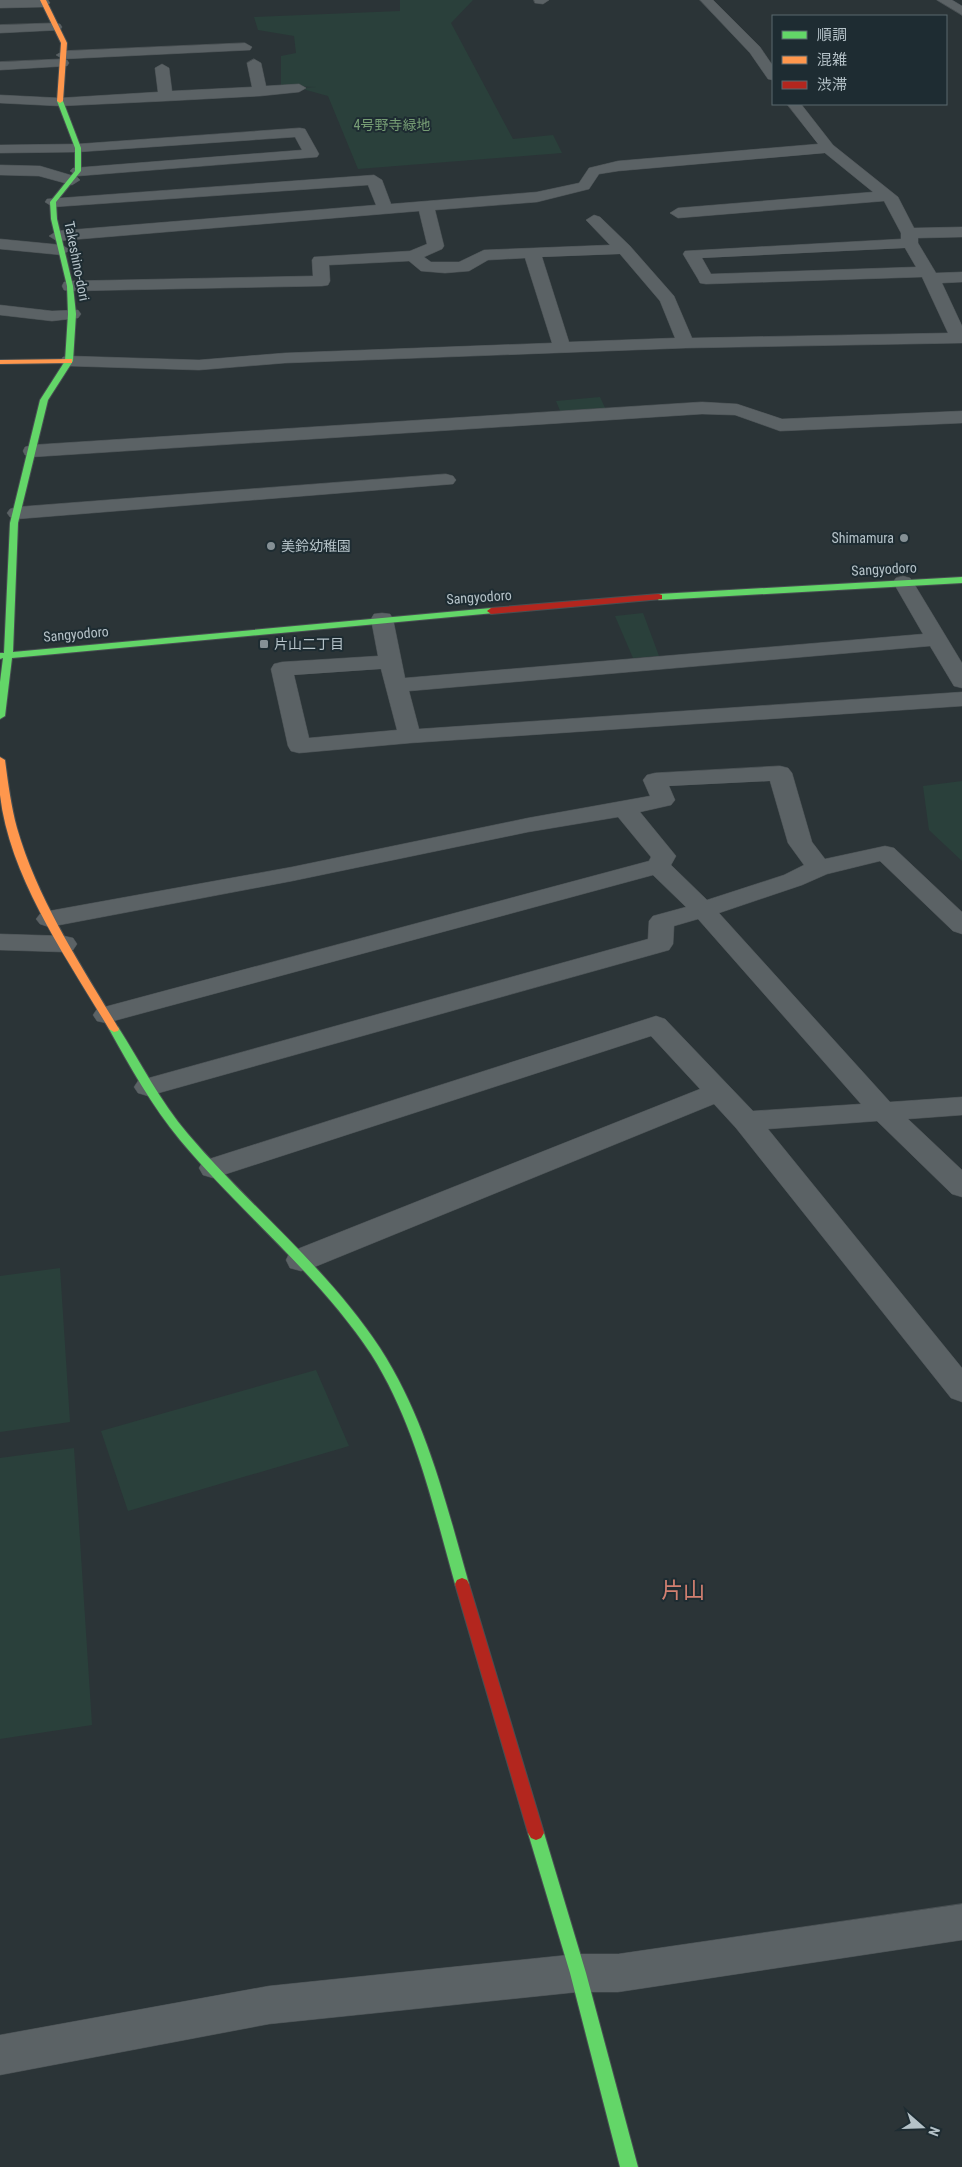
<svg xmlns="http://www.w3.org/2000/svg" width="962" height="2167" viewBox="0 0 962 2167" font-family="'Roboto Condensed','Noto Sans JP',sans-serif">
<rect width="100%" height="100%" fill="#2b3437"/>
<g fill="#2a403b">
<path d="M400,0H473L451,23L513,139L553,135L562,153L358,169L328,96L299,88L316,87L281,86V56L296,53L294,36L258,30L254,17L400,11Z"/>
<path d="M600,397L606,410L561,413L556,401Z"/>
<path d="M643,613L659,656L633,658L615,616Z"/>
<path d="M962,781V861L929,830L923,786Z"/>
<path d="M60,1268L70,1422L0,1432V1276Z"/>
<path d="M316,1370L349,1446L128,1511L101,1431Z"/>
<path d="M74,1448L92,1725L0,1739V1458Z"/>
</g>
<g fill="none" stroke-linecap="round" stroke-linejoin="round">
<defs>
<g id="street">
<path d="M0,0H48L50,3L44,7L0,8Z"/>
<path d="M534,0H549L543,4L535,3Z"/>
<path d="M700,0H713L760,47L773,66V80L768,79L750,53Z"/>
<path d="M937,0H952L962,6V15Z"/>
<path d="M55,23L60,24L62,27L60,30L0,33V25Z"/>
<path d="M245,43L252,47L250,50L63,59L56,55L63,51Z"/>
<path d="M62,59L67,60L69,63L67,66L0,70V62Z"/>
<path d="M254,59L261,63L266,86L299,84L306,88L299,92L260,96L166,101L60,106L0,103V95L60,98L158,92L155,68L162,64L169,68L172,91L252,87L247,63Z"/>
<path d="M787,104H801L833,145L898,197L914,228L962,227V237L918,238V243L936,273L962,272V282L942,283L962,326V343L686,348L285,363L199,370L69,366L63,365L60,361L63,357L69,356L199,360L285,353L552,343L525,258L488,260L469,271L445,273L421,271L409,261L329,265L330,281L328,285L322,286L70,291L64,290L62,286L64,282L70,281L313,276L312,260L314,257L410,251L427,244L419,211L57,241L49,236L57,231L376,205L368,185L53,207L45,202L47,199L374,175L382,180L391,204L537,192L579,183L589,168L618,161L818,144ZM825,153L873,192L678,208L670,213L678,218L884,201L901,233V239L685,251L683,254L698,279L700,283L706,284L922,277L948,333L692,338L674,296L630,246L600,217L594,215L586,220L610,245L484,250L459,262H431L424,257L442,249L444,246L435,210L537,202L589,189L599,174L618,171ZM905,248L916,267L711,274L702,258ZM620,254L660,301L675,338L569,342L542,257Z"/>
<path d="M300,128L305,129L319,154L317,157L78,176L70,171L73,168L302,150L295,137L78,152L0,153V145L78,144Z"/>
<path d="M0,165L40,166L77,177L80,180L72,185L39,176L0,175Z"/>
<path d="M0,239L62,245L70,250L62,255L0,249Z"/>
<path d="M0,305L52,311L78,310L81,314L78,318L52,321L0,315Z"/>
<path d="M702,402L737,404L782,419L962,411V423L780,431L735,415L702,414L32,457L25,455L23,451L25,447L32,445Z"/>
<path d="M446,474L453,476L456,480L453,484L17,519L10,517L7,513L10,509L17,507Z"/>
<path d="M903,576L910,578L913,582L962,663V688L954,686L930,646L409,691L419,729L962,692V706L410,743L299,753L291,751L288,746L271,669L274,664L282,662L378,656L371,619L374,614L382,613L390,614L393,619L405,678L923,634L893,582L896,578ZM381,669L397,730L309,738L294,675Z"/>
<path d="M780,766L788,768L792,773L812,842L825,859L885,846L894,848L962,912V934L953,931L880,861L827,874L802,885L719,913L890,1102L962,1097V1115L908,1119L962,1170V1197L952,1194L877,1121L768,1129L962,1368V1402L951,1398L736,1128L714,1104L312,1268L301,1271L290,1268L286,1260L290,1252L700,1089L651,1036L223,1175L213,1178L203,1175L199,1168L203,1161L656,1016L665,1019L753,1111L861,1104L698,919L674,926L673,944L669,950L148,1096L138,1093L134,1087L138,1081L648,939L649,921L653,916L686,907L653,875L106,1023L97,1021L93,1015L97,1009L649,861L651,857L618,817L528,832L292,881L49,927L40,924L36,919L40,914L49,911L292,867L528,818L650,796L643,780L647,775L655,773ZM770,781L788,843L804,865L784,875L707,900L671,865L676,856L640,812L671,805L675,800L669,786Z"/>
<path d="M0,934L64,936L73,938L77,944L73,950L64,952L0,950Z"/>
<path d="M962,1904V1940L618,1992H578L269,2024L0,2075V2035L269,1986L578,1954H618Z"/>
</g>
<g id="fast">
<path d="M60,99L63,101L81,148V171L56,202L57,219L73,286L76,314L73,361L48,400L18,523L13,652L491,608L494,609V613L12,658L5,716L0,719V682L3,658L0,659V653H4L10,523L40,400L65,361L68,314L67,286L51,219L50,202L75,171V148L57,101Z"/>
<path d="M962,577V583L659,600L655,597L659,594Z"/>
<path d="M114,1026L118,1027C141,1063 160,1101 188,1134C250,1207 327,1267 380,1348C426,1419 446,1503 469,1584L467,1588L462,1590L457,1588L455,1584C433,1506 415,1423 371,1354C318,1274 241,1213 180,1140C152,1106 130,1067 109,1029Z"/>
<path d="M536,1826L541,1828L544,1833L586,1973L638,2167H620L570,1973L528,1833L531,1828Z"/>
</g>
<g id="slow">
<path d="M40,0H46L67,43L63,101L60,103L57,101L61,43Z"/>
<path d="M72,359V363H69L0,364V360Z"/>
<path d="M0,757L5,760C8,783 11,806 17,828C38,901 81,965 119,1029L118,1031L114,1032L109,1029C67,958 10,879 0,795C0,783 0,770 0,757Z"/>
</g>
<g id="jam">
<path d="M659,594L662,595V599L491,614L487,611L491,608Z"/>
<path d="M462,1578L467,1580L469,1584L544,1833L541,1838L536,1840L531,1838L528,1833L455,1584L457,1580Z"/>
</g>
</defs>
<use href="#street" stroke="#484f52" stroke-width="1"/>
<use href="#fast" stroke="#484f52" stroke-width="2"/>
<use href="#slow" stroke="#484f52" stroke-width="2"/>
<use href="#jam" stroke="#484f52" stroke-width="2"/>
<use href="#street" fill="#5b6265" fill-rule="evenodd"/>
<use href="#fast" fill="#63d668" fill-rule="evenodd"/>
<use href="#slow" fill="#ff974d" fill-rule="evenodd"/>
<use href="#jam" fill="#b3261e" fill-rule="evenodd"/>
</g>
<g fill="#859095" stroke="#1e2c32" stroke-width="2">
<circle cx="904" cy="538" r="5"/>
<circle cx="271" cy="546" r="5"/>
<rect x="259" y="639" width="10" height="10" rx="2.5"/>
</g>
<g text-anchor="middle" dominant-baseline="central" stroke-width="4" stroke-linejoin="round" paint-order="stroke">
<g font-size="14" fill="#769d74" stroke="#1e2c32">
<text x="392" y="125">4号野寺緑地</text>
</g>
<g font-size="14" fill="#b5c2c8" stroke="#1e2c32">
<text transform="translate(77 261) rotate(79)">Takeshino-dori</text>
<text transform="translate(884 569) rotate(-3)">Sangyodoro</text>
<text transform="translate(479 597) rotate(-4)">Sangyodoro</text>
<text transform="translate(76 634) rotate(-5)">Sangyodoro</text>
</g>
<g font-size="14" fill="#b5c2c8" stroke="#1e2c32" text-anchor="start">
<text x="894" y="538" text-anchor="end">Shimamura</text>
<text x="281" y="546">美鈴幼稚園</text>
<text x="274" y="644">片山二丁目</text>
</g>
<g font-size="22" fill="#d27f70" stroke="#1e2c32">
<text x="683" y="1590">片山</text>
</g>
</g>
<rect x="772" y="15" width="175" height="90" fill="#1e2c32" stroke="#5a686e"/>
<rect x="782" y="31" width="25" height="8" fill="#63d668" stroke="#5a686e"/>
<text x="817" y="40" font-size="15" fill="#b5c2c8">順調</text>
<rect x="782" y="56" width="25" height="8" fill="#ff974d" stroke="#5a686e"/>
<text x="817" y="65" font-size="15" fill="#b5c2c8">混雑</text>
<rect x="782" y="81" width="25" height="8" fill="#b3261e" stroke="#5a686e"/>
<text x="817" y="90" font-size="15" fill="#b5c2c8">渋滞</text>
<g transform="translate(922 2127) rotate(110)" stroke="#1e2c32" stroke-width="4" paint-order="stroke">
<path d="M0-4L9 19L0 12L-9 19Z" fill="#b5c2c8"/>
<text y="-8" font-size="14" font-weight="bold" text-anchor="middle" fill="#b5c2c8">N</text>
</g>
</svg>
